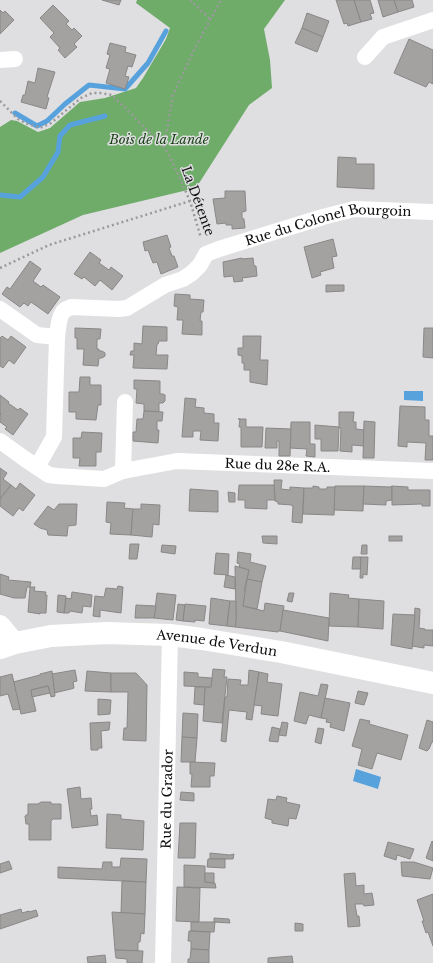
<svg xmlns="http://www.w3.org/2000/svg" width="433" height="963" viewBox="0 0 433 963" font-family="'Libre Baskerville',serif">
<rect width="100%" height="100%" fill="#dfdfe2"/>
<path fill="#6fac6a" d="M137,0H285L264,29L270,60L272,88L249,105L196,188L83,215L0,253V127L11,120L17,121L38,132L50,128L80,102L105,98L136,88L143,78L166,39L170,28L136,3Z"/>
<g fill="#57a2dc">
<path d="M404,391H423V401L404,400Z"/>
<path d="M356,769L381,777L378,789L353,781Z"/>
</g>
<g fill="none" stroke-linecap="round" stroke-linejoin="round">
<g stroke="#57a2dc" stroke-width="5">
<path d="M15,113L37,126L47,121L65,104L89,85L125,89L148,63L166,31"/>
<path d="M0,195L20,197L43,177L58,152L60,136L70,125L105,116"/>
</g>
</g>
<g fill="#a4a1a1" stroke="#8a8787">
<path d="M102,0H121L119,5Z"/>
<path d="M336,0H354L361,22L348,26L347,23L344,24Z"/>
<path d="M354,0H370L374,13L370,14L372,19L361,22Z"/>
<path d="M378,0H394L398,12L383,17Z"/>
<path d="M394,0H412L414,7L398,12Z"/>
<path d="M53,5L69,21L66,24L72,30L74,28L82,36L74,44L77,47L65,58L58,50L60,48L50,37L54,33L40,18Z"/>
<path d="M0,10L3,13L5,11L14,20L0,34Z"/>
<path d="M307,13L329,21L323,37L302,28Z"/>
<path d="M302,28L323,37L317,52L295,43Z"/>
<path d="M409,39L433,50V84L429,82L426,87L394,73Z"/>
<path d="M110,43L126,47L125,52L136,55L132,67L128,66L125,76L129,77L125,89L106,83L110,69L106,68L110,55L107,54Z"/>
<path d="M38,68L55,72L47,97L49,98L46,109L21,102L23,95H25L28,81L35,83Z"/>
<path d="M338,157L356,158V164H374V189L337,187Z"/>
<path d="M225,191H245L246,211L242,212V218L244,219L245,228L232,229V225H226V223L217,224L213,199L225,198Z"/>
<path d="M167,235L171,247L169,248L172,256H174L178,267L161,274L157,262L153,263L148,250L145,251L143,242Z"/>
<path d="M333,239L337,256L332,257L334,268L320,272L321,275L312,278L304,247Z"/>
<path d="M90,252L101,260L99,263L109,270L111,267L123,276L112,290L100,280L95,286L84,277L82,279L74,274Z"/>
<path d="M242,258V259L253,258L254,266H256L257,276L242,278L243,281L234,282L233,276L224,277L223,262Z"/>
<path d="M30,261L41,269L33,281L41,287L43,285L60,297L48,314L31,302L28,306L24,303L20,307L2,294L7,287L10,289Z"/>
<path d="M326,285H344V291L326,292Z"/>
<path d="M175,294L190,295V299L204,300L203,312H201L200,321H202V335L182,334L183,320H177L178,307L174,306Z"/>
<path d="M143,326L167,327V341H159L158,344H157L156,355H168L167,369L133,368L134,355H130L131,351H134V343L142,344Z"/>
<path d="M75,328L101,329L100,339H97V349H99V351H102L105,353V356L102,358H99L98,366L83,365L84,349H77V338H75Z"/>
<path d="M424,328H433V358L423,357Z"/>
<path d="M2,336L8,340L11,336L26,347L14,364L9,360L3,368L0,366V338Z"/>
<path d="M243,336H261L260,360H268L267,385L250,382V370H244V363H242V356L238,355V348H243Z"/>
<path d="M80,377H90V385H101V405H98L96,420L76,419V412H69V392H79Z"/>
<path d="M134,380L160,381V394H163L165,395V401L163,403H159V412L144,411V404L136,403L137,389H134Z"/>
<path d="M0,395L9,402L8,403L18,410L20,408L28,414L13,435L5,429L7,427L0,422V415L1,414L0,413Z"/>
<path d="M185,398L196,399L195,407L204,408V413L214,414V423H219L218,441L200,440L201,431H193V437H182Z"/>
<path d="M400,406L425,407V420H429V436H433V460H425L426,443L407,442V447L398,446Z"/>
<path d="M144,411L163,412L162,421H157V430H159L158,443L133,441V432H136L137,419H143Z"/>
<path d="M339,412H354L353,422H356V429L364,430V446L352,445V452L340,451L341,428H339Z"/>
<path d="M238,419H246V427H263L262,447H241V427H239L240,419Z"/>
<path d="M364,421L375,422L374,458H363Z"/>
<path d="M291,422H310V444H315V457L306,456L307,449L290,448Z"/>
<path d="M315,425L339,427L338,451H321V439H315Z"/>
<path d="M266,428L291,429L290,456H279V441H277V448H265Z"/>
<path d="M82,432L102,433L101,452H96V466H79L80,458H73V438H81Z"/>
<path d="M0,468L7,473L3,479L11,485L0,499Z"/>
<path d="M274,480H282L281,489L290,490V487L304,488L302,523L292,522L293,506H292V505L278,504V502L275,501Z"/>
<path d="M20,483L35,495L23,511L19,508L13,516L0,506V499L11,485L16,489Z"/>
<path d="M239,485H274L275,500H267V509L245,508V500H238Z"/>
<path d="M313,486L319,487V489H327V487H336L334,515L303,514L304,488H313Z"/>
<path d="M335,486H364L363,511L334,510Z"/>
<path d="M364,486L390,487L392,486V500L386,501V505L363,504Z"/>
<path d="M392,486L408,487V490H430V506H422V504L392,505Z"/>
<path d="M190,489L218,491V512L189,511Z"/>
<path d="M228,492L235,493V502H229Z"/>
<path d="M107,502L125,503L124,508L133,509L131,535L110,534L111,523L106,522Z"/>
<path d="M59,504H77L76,525L68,526L67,536L48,535L47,530L40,528L34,524L48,506L54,510Z"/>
<path d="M141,504L160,505L159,525L153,524L152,537L131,535L133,509H141Z"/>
<path d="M262,536H277V544L263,543Z"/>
<rect x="389" y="536" width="13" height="5"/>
<path d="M130,544H139L137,559H129Z"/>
<path d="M162,545L176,546L175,554L161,552Z"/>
<path d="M362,545H367V554H361Z"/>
<path d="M238,552L251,554L250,562L266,566L262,582L247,579L249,570L239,567L240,564L237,563Z"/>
<path d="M216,553L229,554L228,575L214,574Z"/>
<path d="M353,557H361V569H352Z"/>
<path d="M361,557H368L367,575L363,574V578H360Z"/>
<path d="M235,566L249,570L244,591L246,592L243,606L264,611L265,603L284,606L280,631H278V632L235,627L236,615Z"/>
<path d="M0,574L9,577L8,580L31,582L30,587H27L25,598H14L0,594Z"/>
<path d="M226,575L235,577V589L224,587Z"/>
<path d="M247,579L262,582L257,609L243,606Z"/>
<path d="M118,586L123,587L121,613L100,610V617L93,616L95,596L104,597L106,588L117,589Z"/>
<path d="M30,587H35L34,591L46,592L45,595H47L46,613H40V614L28,612Z"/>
<path d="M72,592L92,595L91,607L83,606L82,613L70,611L69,613H64L66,598L71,599Z"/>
<path d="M157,593L176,595L173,620L154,618Z"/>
<path d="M289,593H294L292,602L287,601Z"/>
<path d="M330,593L349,595L348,598L359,599L358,627L329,626Z"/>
<path d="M58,595L66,596L64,613L57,612Z"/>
<path d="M211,598L230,601L227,626L209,624Z"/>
<path d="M359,599L384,601L383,629L358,627Z"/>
<path d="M230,601H236V621L235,627L227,626Z"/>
<path d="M178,604L185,605L183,621L176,620Z"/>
<path d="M185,604L206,606L204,621L195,620V622L183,621Z"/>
<path d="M136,605L156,606L154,618H135Z"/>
<path d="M415,608L420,609L419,628L425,629V630H433V646L424,645V648L412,646Z"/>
<path d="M283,610L329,618L328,641L280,631Z"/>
<path d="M393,614L415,615L412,649L391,645Z"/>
<path d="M213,669L225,670L224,677H227L222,723L203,721L205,687H211Z"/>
<path d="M75,670L77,681L73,682L74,688L71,689L54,693L52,674Z"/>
<path d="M249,670L259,672L252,720L246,719L247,712L229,710L226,742L221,741L225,697H227L228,679L241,680L240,685H248Z"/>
<path d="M52,671L55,696L51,697L48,686L31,690L36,711L21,714L13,682L40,675V674Z"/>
<path d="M87,671L111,673V692L85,691Z"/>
<path d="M184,672L198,673V677L212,678L211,687L184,686Z"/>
<path d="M259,672L268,674L267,682L282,684L278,716L261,714L262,706L254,705Z"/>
<path d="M111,673H136L147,685L146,741L123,740L124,728H127L128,692H111Z"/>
<path d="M12,674L20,709L13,710L8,694L0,696V677Z"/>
<path d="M321,684L328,685L321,718L309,715L306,724L294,721L300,692L318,696Z"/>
<path d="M48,686L50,693L32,697L31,690Z"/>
<path d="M195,687H205L204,705L194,704Z"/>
<path d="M358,691L368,693L364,705L355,703Z"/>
<path d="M325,698L350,703L344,731L330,727L331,723L326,722L327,719L321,718Z"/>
<path d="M98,699L111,700L110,714L98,715Z"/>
<path d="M183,713L198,714L197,738L182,737Z"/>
<path d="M360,719L370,721L369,724L408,735L401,760L377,753L372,769L358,765L362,749L352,746Z"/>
<path d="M427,720L433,722V742H432L429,749L427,751L419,748Z"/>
<path d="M110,722L109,730L101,731L102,748H98V750H91L90,723Z"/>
<path d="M282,722L288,723L286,736L279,735Z"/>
<path d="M272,727L280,729L278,742L269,741Z"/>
<path d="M318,728L324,729L321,744L315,742Z"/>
<path d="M182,737L197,738L195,762H181Z"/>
<path d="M190,762L215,763L214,776H210V787H191L192,774H190Z"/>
<path d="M80,787L81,799L91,798L92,809H90L91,816L97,815L98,825L72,828L67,789Z"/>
<path d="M181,792L194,793V801L180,800Z"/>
<path d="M277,796L287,798L286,802L300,805L296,819L289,818L288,826L272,823V820L265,818L268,799L276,800Z"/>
<path d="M41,802H51V804H61V819H53L51,821V840H29V824H26L25,816L28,814V804H38Z"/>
<path d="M107,814L121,815V819L144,821L143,850L106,848Z"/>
<path d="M180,823H196L195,858H178Z"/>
<path d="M432,841L433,842V861L426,858Z"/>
<path d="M388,842L414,849L410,859L397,855L396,860L384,856Z"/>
<path d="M210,853L230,855L234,854L233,859H210Z"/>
<path d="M121,858L147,859L146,882L58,878V867L102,869L103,862H112V867H120Z"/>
<path d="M208,859H225V868L207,867Z"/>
<path d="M9,861L12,869L0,873V864Z"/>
<path d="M401,862H414L433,868L430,879L402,876Z"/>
<path d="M184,865L205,866V882L215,883L216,888L184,887Z"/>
<path d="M205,873H214V883L205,882Z"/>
<path d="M355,873L356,886L364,885V894L372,893L374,905L364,906L363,904H355L357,916H359L360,926L348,927L344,874Z"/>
<path d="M122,881L146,882L145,914L121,913Z"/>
<path d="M177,887L200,888L199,922L176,921Z"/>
<path d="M433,894V946L428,932L426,933L422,921H424L417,900Z"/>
<path d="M21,909L22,913L29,911V912L36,910L38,916L0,929V915Z"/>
<path d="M112,912L145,914L144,934L141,933L140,942H138V951L115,950Z"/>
<path d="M214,918L229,919L230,923L214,922Z"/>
<path d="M191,922H215L214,932L191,931Z"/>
<path d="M295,923L303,924V931H295Z"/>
<path d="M189,931L210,932L209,950L191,949V941H188Z"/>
<path d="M191,949L209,950V963H188V959H190Z"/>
<path d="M115,950L143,951L142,963H127V959L116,958Z"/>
<path d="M105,955L106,963H88L87,957Z"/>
<path d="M292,956L293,963H268V958Z"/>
</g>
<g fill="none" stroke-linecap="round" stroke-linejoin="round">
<g stroke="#9a9a9c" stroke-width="2.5" stroke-dasharray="2 3" stroke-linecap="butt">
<path d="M190,0L210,19"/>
<path d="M0,101L18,119L25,123L40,128L51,123L81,98L92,93H100L112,95L164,147L171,159L190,201L201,238"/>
<path d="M164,146L173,95L195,48L221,0"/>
<path d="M0,268L49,245L190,201"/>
</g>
<g stroke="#fff" stroke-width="16">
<path d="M365,57L383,37L433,20"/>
<path d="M0,60L15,59"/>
<path d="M0,309L37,335L57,337"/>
<path id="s1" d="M0,441L25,459L49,475L57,476L104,479L123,471L177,461L433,471"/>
<path id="s2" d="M37,467L54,437L57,337C58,329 59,314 65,310C66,309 70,308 71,307L119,309L127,308L165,285L183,279L192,273L200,265L206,254L219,249L323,217L354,209L433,212"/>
<path d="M123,471L125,402"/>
<path id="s3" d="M163,963L170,635"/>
</g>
<path stroke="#fff" stroke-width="20" d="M0,625L15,643"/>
<path stroke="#fff" stroke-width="22" id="s4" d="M0,648L15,643L51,636L106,633L170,635L202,639L281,652L433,683"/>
</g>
<g text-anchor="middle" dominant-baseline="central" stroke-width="3" stroke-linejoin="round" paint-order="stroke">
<g font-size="13" font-style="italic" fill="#133d10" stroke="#dfdfe2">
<text x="159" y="139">Bois de la Lande</text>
</g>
<g font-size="13" fill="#0b0b0c" stroke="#dfdfe2">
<text transform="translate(198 201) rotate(70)">La Détente</text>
<text stroke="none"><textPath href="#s2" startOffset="451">Rue du Colonel Bourgoin</textPath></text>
<text stroke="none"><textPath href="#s1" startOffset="291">Rue du 28e R.A.</textPath></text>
<text stroke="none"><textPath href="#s4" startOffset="219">Avenue de Verdun</textPath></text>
<text stroke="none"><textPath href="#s3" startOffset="164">Rue du Grador</textPath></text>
</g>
</g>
</svg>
